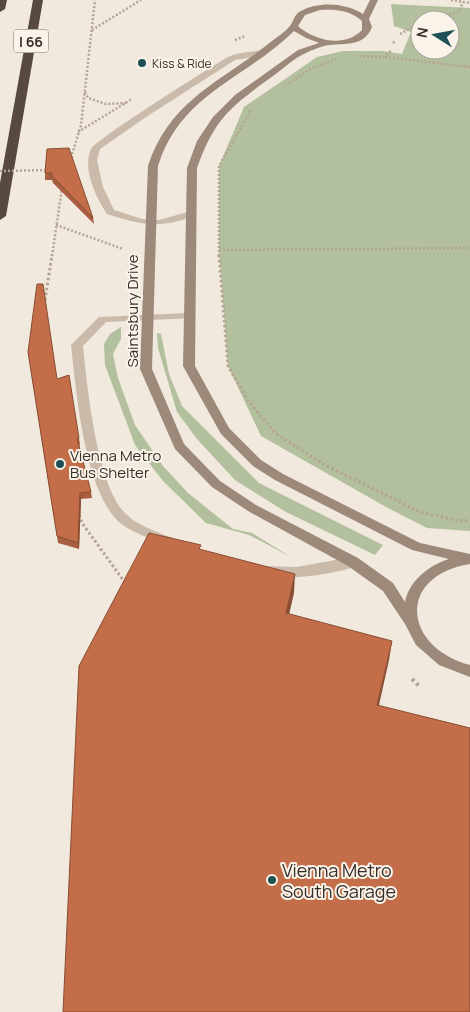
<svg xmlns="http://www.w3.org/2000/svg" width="470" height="1012" viewBox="0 0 470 1012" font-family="Manrope,sans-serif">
<rect width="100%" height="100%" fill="#f1e9dd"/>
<g fill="#b2c09d" fill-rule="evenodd">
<path d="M391,4L470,8V531L427,528L386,507L261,436L228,366L219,250V166L244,107L317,57L343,51H382L402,54L411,32L394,26ZM420,20H450V50H420Z"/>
<path d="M121,327V339L113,354L118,378L135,425L163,466L188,493L233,529L252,533L291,557L249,535L206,523L163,481L135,445L105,365L104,344L110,334Z"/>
<path d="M157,333L161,334L169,374L182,406L259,483L383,545L375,555L286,512L235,480L197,439L177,412L158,348Z"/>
</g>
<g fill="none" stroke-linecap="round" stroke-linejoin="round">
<g stroke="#b5a493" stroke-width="2.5" stroke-dasharray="2 2" stroke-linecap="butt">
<path d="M451,0L470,3"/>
<path d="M426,20L459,12L463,2"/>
<path d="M92,30L141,0"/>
<path d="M400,34L420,23"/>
<path d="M235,40L245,36"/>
<path d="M393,43L395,41"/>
<path d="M359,56L384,57L391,51"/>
<path d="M385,57L470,67"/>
<path d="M289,83L310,69L336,59"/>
<path d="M85,92L88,98L106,104L126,103"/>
<path d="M78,132L132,99"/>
<path d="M71,158L81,125L95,0"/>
<path d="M56,225L123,249"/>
<path d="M219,250L470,248"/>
<path d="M52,256L62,188"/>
<path d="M219,256V166L251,110"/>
</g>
<g stroke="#b5a493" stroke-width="3" stroke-dasharray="2.5 2.5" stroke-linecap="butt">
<path d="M219,255L228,366L247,399L275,433L325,465L420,512L460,521L470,520"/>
<path d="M45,300L52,255"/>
<path d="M79,515L82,523L126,584"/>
</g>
<path stroke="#b5a493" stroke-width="4" stroke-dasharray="3 3" stroke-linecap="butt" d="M412,679L420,687"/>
<g fill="#c9baa9" fill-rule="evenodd">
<path d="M262,50L266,53L265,55L235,60L146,117L100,149L97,160L103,187L114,210L142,219L159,220L191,211L196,214L194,216C159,229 142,225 107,214C96,197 82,169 91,149C96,139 211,67 228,57C238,52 252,52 262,50Z"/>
<path d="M189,313L193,314L194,316L193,318L106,322L83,346C87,386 97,485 125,513C136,525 157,532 173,538L174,541L173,544C164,547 152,540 144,536C134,532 122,526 115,518C84,483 76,391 71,345L99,317Z"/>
<path d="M353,557L358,558L360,562L358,566C333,574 288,582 263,574L261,570L263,566L296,567Z"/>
</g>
<path fill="#9d897a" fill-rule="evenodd" d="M370,0H378L369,19L372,27C364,47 346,43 329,45C322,46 311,50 304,54C293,59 283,69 273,76C230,107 215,118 197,168L195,366L229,428L261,460L283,474L420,543L470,554V564C396,576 403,647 470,665V677L439,665L416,645L405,624L383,591L348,566L248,511L212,487L175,449L140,369L148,166C170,99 222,82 272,41C278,36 285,32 290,26C294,21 294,14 301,11C319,1 346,3 363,14ZM320,10C335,9 350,10 362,21V30C345,48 315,41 298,26L305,15ZM294,31L306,38L319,43L298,50L235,95L213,117L197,141L187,168L183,366L221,434L253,466L275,480L412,550L449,559C429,565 409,581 405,602L393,583L358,558L256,505L220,481L184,444L152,369L158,166C181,93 244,80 294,31Z"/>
<g fill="#574840" fill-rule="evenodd">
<path d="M0,0H7L5,9L0,12Z"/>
<path d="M33,0H43L6,216L0,220V183Z"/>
</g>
<path stroke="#b5a493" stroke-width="2.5" stroke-dasharray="2 2" stroke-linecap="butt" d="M0,171L49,170"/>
</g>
<g fill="#a85f3f">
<path d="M47,149L93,218L94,224L53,183L52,180H45V173Z"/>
<path d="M28,352L57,379L79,438L80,445H79L91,492L92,498L81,499L79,549L58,543Z"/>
</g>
<g fill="#884d33">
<path d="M80,493L81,499L79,549L78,543Z"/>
<path d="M295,574L294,593L285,632L286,613Z"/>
<path d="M392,641L389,660L375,723L377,705Z"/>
</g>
<g fill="#c36e49" stroke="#884d33">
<path d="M69,148L93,218L52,176V173H45L47,149Z"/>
<path d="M37,284H43L57,379L69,375L79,438H77L91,492L80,493L78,543L57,536L28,352Z"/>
<path d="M149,533L201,545L199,549L295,574L286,613L392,641L377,705L470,728V1012H63L79,666Z"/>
</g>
<g fill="#1f5057" stroke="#f9f3e9" stroke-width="2">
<circle cx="142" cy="63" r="5"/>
<circle cx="60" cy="464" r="5"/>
<circle cx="272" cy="880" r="5"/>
</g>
<g text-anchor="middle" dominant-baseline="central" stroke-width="4" stroke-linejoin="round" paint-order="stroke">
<g font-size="12" fill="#372e28" stroke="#f9f3e9" text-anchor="start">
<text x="152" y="63">Kiss &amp; Ride</text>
</g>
<rect fill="#f9f3e9" stroke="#716962" stroke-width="1" x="13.5" y="29.5" width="35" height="23" rx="4"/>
<g font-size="14" font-weight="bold" fill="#372e28">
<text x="31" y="41">I 66</text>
</g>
<g font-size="15" fill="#372e28" stroke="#f9f3e9">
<text transform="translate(132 311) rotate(-90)">Saintsbury Drive</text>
</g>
<g font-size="15" fill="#372e28" stroke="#f9f3e9" text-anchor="start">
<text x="70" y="455">Vienna Metro<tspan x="70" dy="17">Bus Shelter</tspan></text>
</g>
<g font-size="18" fill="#372e28" stroke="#f9f3e9" text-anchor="start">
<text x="282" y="870">Vienna Metro<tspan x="282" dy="21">South Garage</tspan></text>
</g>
</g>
<g transform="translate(435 35) rotate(281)"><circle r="24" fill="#f9f3e9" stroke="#aba49c"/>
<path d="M0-4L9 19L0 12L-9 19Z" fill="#1f5057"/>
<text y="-8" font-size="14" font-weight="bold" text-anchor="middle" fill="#372e28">N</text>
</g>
</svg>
